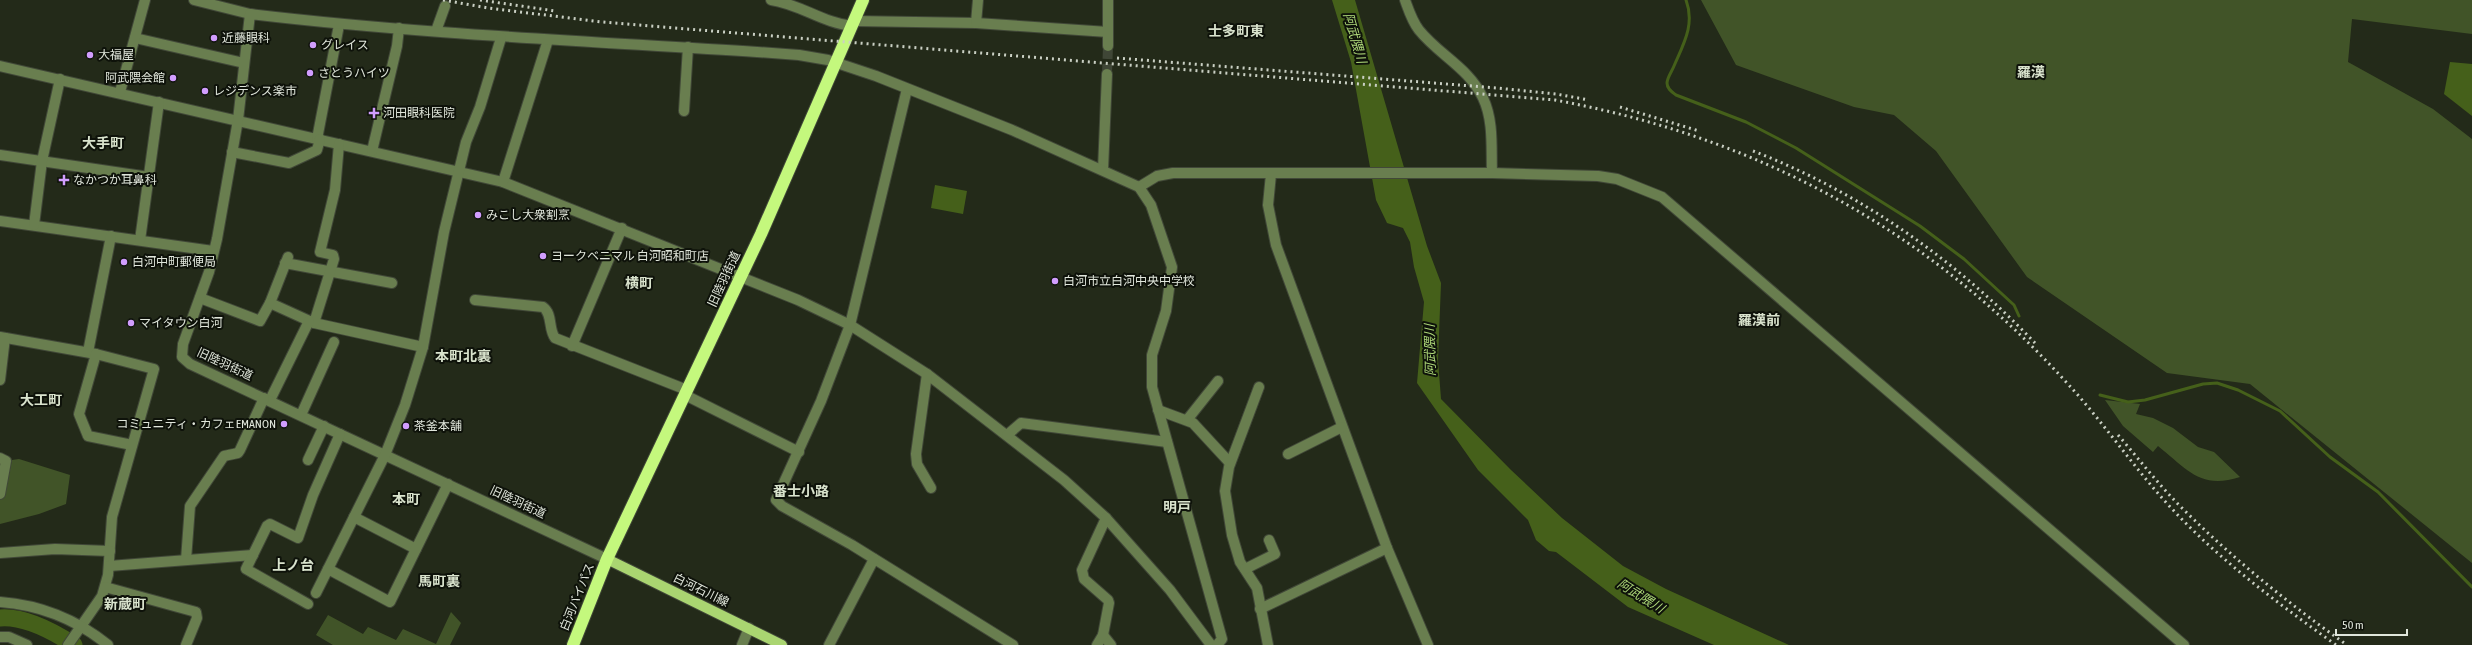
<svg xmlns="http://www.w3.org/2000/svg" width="2472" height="645" viewBox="0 0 2472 645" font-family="'Asap Condensed','Noto Sans JP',sans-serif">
<rect width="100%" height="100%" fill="#232a19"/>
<g fill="#415428">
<path d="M1701,0H2472V34L2352,19L2348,62L2433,109L2472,139V563L2250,384L2167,373L2027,277L1936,151L1894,115L1854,107L1736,65Z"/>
<path d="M2105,400L2140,404L2136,414L2153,418L2173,428L2198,447L2214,452L2240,477C2200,490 2187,469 2158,446L2153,452L2123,426Z"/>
<path d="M19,459L70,475L66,504L39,514L0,524V491L5,492L12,460Z"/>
<path d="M451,612L461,623L450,645H333L316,635L328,615L363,634L368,627L396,640L403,629L436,644Z"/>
</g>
<g fill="#45601a">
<path d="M1332,0H1355L1427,246L1441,283L1438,360L1441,399L1511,470L1562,518L1623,566L1666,589L1789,645H1714L1628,607L1556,552L1549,551L1536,540L1528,520L1478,470L1417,383L1424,302L1414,267L1410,242L1403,228L1387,223L1376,200L1351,62Z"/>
<path d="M2450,62L2472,64V116L2444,94Z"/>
<path d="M935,185L967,191L963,214L931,208Z"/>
</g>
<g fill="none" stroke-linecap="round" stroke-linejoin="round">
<g stroke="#45601a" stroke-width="3">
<path d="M1686,0C1695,24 1684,43 1674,66C1672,71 1667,78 1667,83C1667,89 1672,92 1676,95L1746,122L1796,148L1920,226L1964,259L2014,305L2019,316"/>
<path d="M2100,395L2128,402L2145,400L2203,384L2217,383L2238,390L2280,411L2330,457L2378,492L2472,587"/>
</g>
<path stroke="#45601a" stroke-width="17" d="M0,618C24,616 54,632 74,645"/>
<path stroke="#3f4636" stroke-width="10" stroke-dasharray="10 5" stroke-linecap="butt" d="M1107,74L1108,46"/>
<defs>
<g id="minor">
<path d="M194,0L250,14"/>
<path d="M771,0C800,4 823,23 852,26"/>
<path d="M1405,0C1409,11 1412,21 1419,30C1439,55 1469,68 1483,98C1494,121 1491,149 1492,173"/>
<path d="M854,21L976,23L1108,32"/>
<path d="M976,23L978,0"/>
<path d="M436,31L445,6"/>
<path d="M135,38L244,63"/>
<path d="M1108,46V0"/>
<path d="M0,66L503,182L798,300L850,325L927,374L1064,480L1106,518L1170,590L1211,645"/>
<path d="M907,89L850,325L821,401L776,500L782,506L852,545L1013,645"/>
<path d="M120,92L145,0"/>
<path d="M684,111L688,47"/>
<path d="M317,139L339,25"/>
<path d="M372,151L397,46L399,28"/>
<path d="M232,152L289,163L317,150L320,139"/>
<path d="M0,155L149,177"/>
<path d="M1103,170L1107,74"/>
<path d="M1271,174L1268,205L1276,245L1387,548L1428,645"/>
<path d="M503,182L548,40"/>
<path d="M1139,187L1157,176L1173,173H1492L1598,176L1617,179L1662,197L2184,645"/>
<path d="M0,221L213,251"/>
<path d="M34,225L42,161L60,79"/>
<path d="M140,240L159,102"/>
<path d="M285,263L392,283"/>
<path d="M200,298L260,321L270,303L288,257"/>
<path d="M475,300L543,307C553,314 548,329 555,338L687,390"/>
<path d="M270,303L314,323L423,347"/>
<path d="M314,323L334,259L333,255L320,252L335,190L339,144"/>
<path d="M0,337L96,354L154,369L112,517L108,575L102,596L68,645"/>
<path d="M572,346L622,228"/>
<path d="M88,352L111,236"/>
<path d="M96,354L79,414L88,436L132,445"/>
<path d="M927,374L916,454L917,464L931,488"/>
<path d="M0,380L5,338"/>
<path d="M1259,387L1229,467L1225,491L1232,535L1240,562L1257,588L1268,645"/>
<path d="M685,395L799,452"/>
<path d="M270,400L309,321"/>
<path d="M1158,410L1193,423L1230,463"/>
<path d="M301,415L334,342"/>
<path d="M1187,420L1218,381"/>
<path d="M1007,435L1021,423L1167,442"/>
<path d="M1288,454L1342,427"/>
<path d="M0,458L6,461L0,494"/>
<path d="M308,460L324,426"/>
<path d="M354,517L416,549"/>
<path d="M0,553L55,549L110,551"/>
<path d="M607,559L190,364L182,357L183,344L209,272L217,239L238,120L250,14C418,34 587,41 757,52L799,55L828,60L876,76L1012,130L1139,187L1151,205L1172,267L1166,311L1152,355V387L1222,639L1217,645"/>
<path d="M186,560L190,506L224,456L238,453L240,450L264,398"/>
<path d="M109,566L253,555"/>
<path d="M328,569L390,602L448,484"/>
<path d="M1245,569L1275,554L1269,540"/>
<path d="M105,587L196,612L197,618L186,645"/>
<path d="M316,593L385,455L405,405L423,347L444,232L466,142L480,107L501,38"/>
<path d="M0,602C40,605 76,619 108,645"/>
<path d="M308,604L246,569L267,526L270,524L298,538L313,495L340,434"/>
<path d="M1260,609L1387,548"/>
<path d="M1103,635L1111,645"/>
<path d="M0,637H9L27,645"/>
<path d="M742,645L749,628"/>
<path d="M829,645L874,559"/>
<path d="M1097,645L1103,635L1109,603L1108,600L1084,579L1082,570L1106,518"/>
</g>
<path id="major" d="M607,559L782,645"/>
<path id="highway" d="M573,645L607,559L761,234L863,0"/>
</defs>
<use href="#minor" stroke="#414838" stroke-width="12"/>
<use href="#major" stroke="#414838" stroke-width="12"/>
<use href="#highway" stroke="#414838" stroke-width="14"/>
<use href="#minor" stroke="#697e4f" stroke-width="10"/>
<use href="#major" stroke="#aad571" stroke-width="10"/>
<use href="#highway" stroke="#c4f87d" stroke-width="12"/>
<g stroke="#cad0c4" stroke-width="3" stroke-dasharray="2 4" stroke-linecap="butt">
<path d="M443,0L488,8L602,22L1555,100C1759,138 1927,229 2067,383C2105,424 2136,471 2174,511C2222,562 2279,604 2336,645"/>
<path d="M480,0L555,11"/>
<path d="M1117,58L1497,88L1556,94L1589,100"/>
<path d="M1620,107L1699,131"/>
<path d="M1753,151C1860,192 1957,261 2035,343"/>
<path d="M2118,435C2139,459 2158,484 2180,506C2232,558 2288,603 2347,645"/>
</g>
</g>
<g fill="#d19dfe" stroke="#0e120a" stroke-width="1.5">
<circle cx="214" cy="38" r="4"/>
<circle cx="313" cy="45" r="4"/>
<circle cx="90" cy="55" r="4"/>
<circle cx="310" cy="73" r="4"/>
<circle cx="173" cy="78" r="4"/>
<circle cx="205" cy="91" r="4"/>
<path d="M372 107h4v4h4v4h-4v4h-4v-4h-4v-4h4z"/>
<path d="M62 174h4v4h4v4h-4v4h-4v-4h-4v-4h4z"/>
<circle cx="478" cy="215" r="4"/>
<circle cx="543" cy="256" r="4"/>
<circle cx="124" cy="262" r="4"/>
<circle cx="1055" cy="281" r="4"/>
<circle cx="131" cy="323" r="4"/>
<circle cx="284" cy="424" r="4"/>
<circle cx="406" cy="426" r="4"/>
</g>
<g text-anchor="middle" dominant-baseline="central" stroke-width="4" stroke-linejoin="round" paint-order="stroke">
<g font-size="12" fill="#e0e6db" stroke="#0e120a" text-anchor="start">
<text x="222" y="38">近藤眼科</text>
<text x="321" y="45">グレイス</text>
<text x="98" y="55">大福屋</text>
<text x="318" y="73">さとうハイツ</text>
<text x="165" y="78" text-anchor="end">阿武隈会館</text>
<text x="213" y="91">レジデンス楽市</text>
<text x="383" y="113">河田眼科医院</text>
<text x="73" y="180">なかつか耳鼻科</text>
<text x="486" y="215">みこし大衆割烹</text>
<text x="551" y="256">ヨークベニマル 白河昭和町店</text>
<text x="132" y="262">白河中町郵便局</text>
<text x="1063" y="281">白河市立白河中央中学校</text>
<text x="139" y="323">マイタウン白河</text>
<text x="276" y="424" text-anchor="end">コミュニティ・カフェEMANON</text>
<text x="414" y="426">茶釜本舗</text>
</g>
<g font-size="12" fill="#e0e6db" stroke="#0e120a">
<text transform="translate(724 279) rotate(-65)">旧陸羽街道</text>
<text transform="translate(225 364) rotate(25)">旧陸羽街道</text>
<text transform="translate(518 502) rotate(25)">旧陸羽街道</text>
<text transform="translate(701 590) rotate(26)">白河石川線</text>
<text transform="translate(577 597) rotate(-68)">白河バイパス</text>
</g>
<g font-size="13" font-style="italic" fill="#aed879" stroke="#0e120a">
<text transform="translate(1355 38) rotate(74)">阿武隈川</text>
<text transform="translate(1430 350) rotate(-91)">阿武隈川</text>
<text transform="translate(1641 596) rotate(32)">阿武隈川</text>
</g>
<g font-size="14" font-weight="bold" fill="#d9e3cd" stroke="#0e120a">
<text x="1236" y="31">士多町東</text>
<text x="2031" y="72">羅漢</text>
<text x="103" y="143">大手町</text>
<text x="639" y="283">横町</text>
<text x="1759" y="320">羅漢前</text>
<text x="463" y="356">本町北裏</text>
<text x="41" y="400">大工町</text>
<text x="801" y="491">番士小路</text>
<text x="406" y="499">本町</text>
<text x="1177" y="507">明戸</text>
<text x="293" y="565">上ノ台</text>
<text x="439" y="581">馬町裏</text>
<text x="125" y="604">新蔵町</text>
</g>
</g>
<path d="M2336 629v6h71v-6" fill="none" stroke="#e0e6db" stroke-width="2"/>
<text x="2342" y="629" font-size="12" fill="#e0e6db" stroke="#0e120a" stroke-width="3" paint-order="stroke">50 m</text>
</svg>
